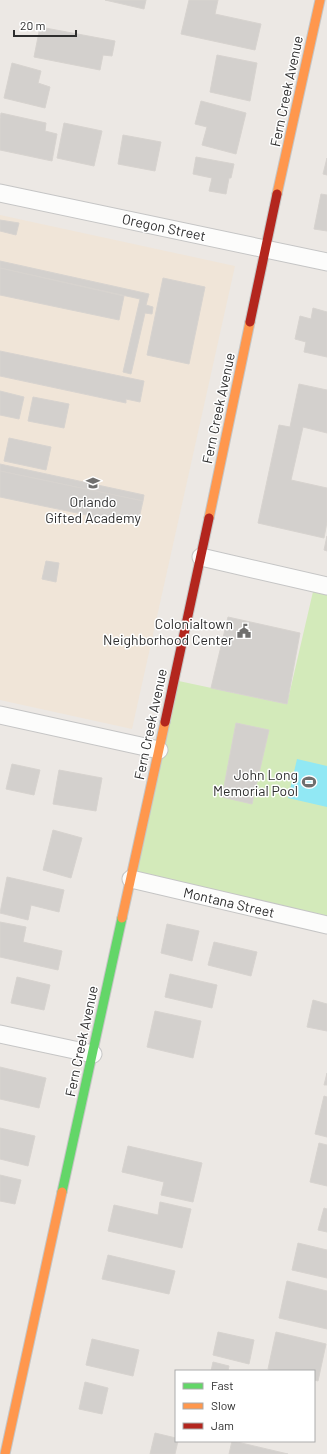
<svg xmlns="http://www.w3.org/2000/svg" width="327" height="1454" viewBox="0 0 327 1454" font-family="Barlow,sans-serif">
<rect width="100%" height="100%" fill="#ece8e4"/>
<path fill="#f0e5d8" d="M0,215L235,266L132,729L0,700Z"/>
<path fill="#d3eaba" d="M315,583L327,586V925L131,879L174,680L287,704Z"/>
<path fill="#91e8f4" d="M297,759L327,766V807L288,798Z"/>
<g fill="#d3d0cd" stroke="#d7d3cf">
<path d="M105,0H146L144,9Z"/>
<path d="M189,0H218L215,14L261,24L255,50L181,34Z"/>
<path d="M40,27L115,41L112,56L103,55L100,70L34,57Z"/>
<path d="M217,55L257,63L250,101L210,92Z"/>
<path d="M12,63L41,71L38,83L50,87L45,108L4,98Z"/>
<path d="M201,101L246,113L236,154L202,145L207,127L195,124Z"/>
<path d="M1,113L46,123L45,131L57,134L52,161L0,150V119Z"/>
<path d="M64,123L102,131L94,166L57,158Z"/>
<path d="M123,135L161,142L155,171L118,164Z"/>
<path d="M196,157L234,164L231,178H229L226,194L209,191L212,178L193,174Z"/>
<path d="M327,158V175L323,174Z"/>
<path d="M321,194L327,195V231L314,229Z"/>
<path d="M0,220L19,223L16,235L0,231Z"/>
<path d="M0,261L149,294L146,305L153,307L152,314L145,313L131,374L123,372L140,299L0,268Z"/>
<path d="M0,268L124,296L119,320L0,295Z"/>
<path d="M163,278L205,287L189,364L147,355Z"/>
<path d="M313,308L327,312V357L304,352L306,342L295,339L300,316L311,319Z"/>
<path d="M0,351L144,381L140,402L126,399V403L0,376Z"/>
<path d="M299,384L327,390V433L303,427L291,480L327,488V522L324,538L258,523L279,425L290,427Z"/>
<path d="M0,391L24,397L19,419L0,415Z"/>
<path d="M33,397L69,404L64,428L28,421Z"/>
<path d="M9,438L51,447L46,470L4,461Z"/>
<path d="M0,464L144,495L143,501L0,471Z"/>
<path d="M0,471L143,501L138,523L126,520L125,523L0,497Z"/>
<path d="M327,536V551L324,550Z"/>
<path d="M46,561L59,563L56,582L42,579Z"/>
<path d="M228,617L300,633L287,704L211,688Z"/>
<path d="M236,723L269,730L252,804L222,797Z"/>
<path d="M12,764L40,770L34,795L6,789Z"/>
<path d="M59,770L102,778L96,811L53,804Z"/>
<path d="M53,830L82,838L71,878L43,870Z"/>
<path d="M7,877L64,890L59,912L31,905L28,920L0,913Z"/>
<path d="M0,922L26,927L23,942L62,951L58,970L0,957Z"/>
<path d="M167,924L199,931L192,961L161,953Z"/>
<path d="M214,942L257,952L251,976L208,965Z"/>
<path d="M170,974L217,985L212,1008L165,997Z"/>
<path d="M17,977L50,985L44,1010L11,1003Z"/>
<path d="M313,1000L327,1004V1031L307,1027Z"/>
<path d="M155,1011L201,1021L193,1058L147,1047Z"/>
<path d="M0,1067L46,1078L39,1108L0,1099Z"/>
<path d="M327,1073V1085H324Z"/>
<path d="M324,1096L327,1097V1137L315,1134Z"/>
<path d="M0,1128L35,1136L28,1166L0,1159Z"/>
<path d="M319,1143L327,1145V1186L310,1182Z"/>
<path d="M128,1146L202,1163L193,1202L161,1195L164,1182L122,1172Z"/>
<path d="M0,1175L21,1180L15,1204L0,1201Z"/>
<path d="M160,1202L191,1209L182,1248L108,1231L114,1205L158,1215Z"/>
<path d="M324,1208L327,1209V1232L318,1230Z"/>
<path d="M298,1243L327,1250V1278L292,1270Z"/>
<path d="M108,1255L175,1271L169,1294L102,1279Z"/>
<path d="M287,1281L327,1291V1329L279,1318Z"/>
<path d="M218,1332L254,1340L249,1364L213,1355Z"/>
<path d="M276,1332L326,1344L318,1381L314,1380V1371H277L268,1369Z"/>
<path d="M92,1339L139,1350L133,1376L86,1365Z"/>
<path d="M213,1362L229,1366L228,1371H211Z"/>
<path d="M85,1382L108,1388L102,1414L79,1409Z"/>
<path d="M155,1433L176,1438V1441H178L175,1454H150Z"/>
<path d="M232,1441H233L288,1454H229Z"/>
</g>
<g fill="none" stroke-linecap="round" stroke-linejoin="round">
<defs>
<g id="street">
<path d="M0,193L327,262"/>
<path d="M201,557L327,586"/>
<path d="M0,715L159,750"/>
<path d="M131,879L327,925"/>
<path d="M0,1034L93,1054"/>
</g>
<path id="fast" d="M62,1192L122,918"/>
<g id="slow">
<path d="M277,194L320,0"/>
<path d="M209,518L250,322"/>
<path d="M122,918L165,722"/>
<path d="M5,1454L62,1192"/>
</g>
<g id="jam">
<path d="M250,322L277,194"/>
<path d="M165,722L209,518"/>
</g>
</defs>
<use href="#street" stroke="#c5c5c5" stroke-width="19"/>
<use href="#fast" stroke="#c5c5c5" stroke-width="11"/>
<use href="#slow" stroke="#c5c5c5" stroke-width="11"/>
<use href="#jam" stroke="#c5c5c5" stroke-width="11"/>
<use href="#street" stroke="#fcfcfb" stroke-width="17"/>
<use href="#fast" stroke="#63d668" stroke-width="9"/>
<use href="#slow" stroke="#ff974d" stroke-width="9"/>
<use href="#jam" stroke="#b3261e" stroke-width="9"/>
</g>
<defs>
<symbol id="school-bare" viewBox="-9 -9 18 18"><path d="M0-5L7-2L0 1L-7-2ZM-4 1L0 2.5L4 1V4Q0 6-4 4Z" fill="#706f6e" stroke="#fff" stroke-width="2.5" paint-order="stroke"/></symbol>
<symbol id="civic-bare" viewBox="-9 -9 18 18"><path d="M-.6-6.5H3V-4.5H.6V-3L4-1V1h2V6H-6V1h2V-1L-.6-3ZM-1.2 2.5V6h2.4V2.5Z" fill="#706f6e" stroke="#fff" stroke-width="2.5" paint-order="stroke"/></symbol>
<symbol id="stadium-bare" viewBox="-9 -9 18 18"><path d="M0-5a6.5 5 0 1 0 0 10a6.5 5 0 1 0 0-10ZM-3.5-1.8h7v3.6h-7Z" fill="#706f6e" stroke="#fff" stroke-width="2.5" paint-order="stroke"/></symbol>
</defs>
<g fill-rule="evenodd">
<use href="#school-bare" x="83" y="473" width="20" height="20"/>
<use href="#civic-bare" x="234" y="621" width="20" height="20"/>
<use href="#stadium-bare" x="299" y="772" width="20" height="20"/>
</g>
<g text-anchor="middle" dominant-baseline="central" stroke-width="3" stroke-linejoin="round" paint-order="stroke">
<g font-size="14" fill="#2e2e2e" stroke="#fff">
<text transform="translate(286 91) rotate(-78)">Fern Creek Avenue</text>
<text transform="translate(164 227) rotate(12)">Oregon Street</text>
<text transform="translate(218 408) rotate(-78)">Fern Creek Avenue</text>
<text transform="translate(150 724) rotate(-78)">Fern Creek Avenue</text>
<text transform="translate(229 902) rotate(13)">Montana Street</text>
<text transform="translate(81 1041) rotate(-78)">Fern Creek Avenue</text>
</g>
<g font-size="14" fill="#2e2e2e" stroke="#fff" text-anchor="end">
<text x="93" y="501" text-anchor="middle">Orlando<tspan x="93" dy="16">Gifted Academy</tspan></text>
<text x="233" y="623">Colonialtown<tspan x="233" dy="16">Neighborhood Center</tspan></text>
<text x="298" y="774">John Long<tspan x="298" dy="16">Memorial Pool</tspan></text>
</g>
</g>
<rect x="175" y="1370" width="140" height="72" fill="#ffffff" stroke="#ababab"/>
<rect x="183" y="1383" width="20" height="6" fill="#63d668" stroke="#ababab"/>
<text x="211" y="1390" font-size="12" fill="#2e2e2e">Fast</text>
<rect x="183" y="1403" width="20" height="6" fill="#ff974d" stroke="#ababab"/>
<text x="211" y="1410" font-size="12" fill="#2e2e2e">Slow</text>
<rect x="183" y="1423" width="20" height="6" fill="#b3261e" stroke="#ababab"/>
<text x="211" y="1430" font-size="12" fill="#2e2e2e">Jam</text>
<path d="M14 30v6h62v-6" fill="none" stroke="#2e2e2e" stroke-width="2"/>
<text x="20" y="30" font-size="12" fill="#2e2e2e" stroke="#ffffff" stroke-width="3" paint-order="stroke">20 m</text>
</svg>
